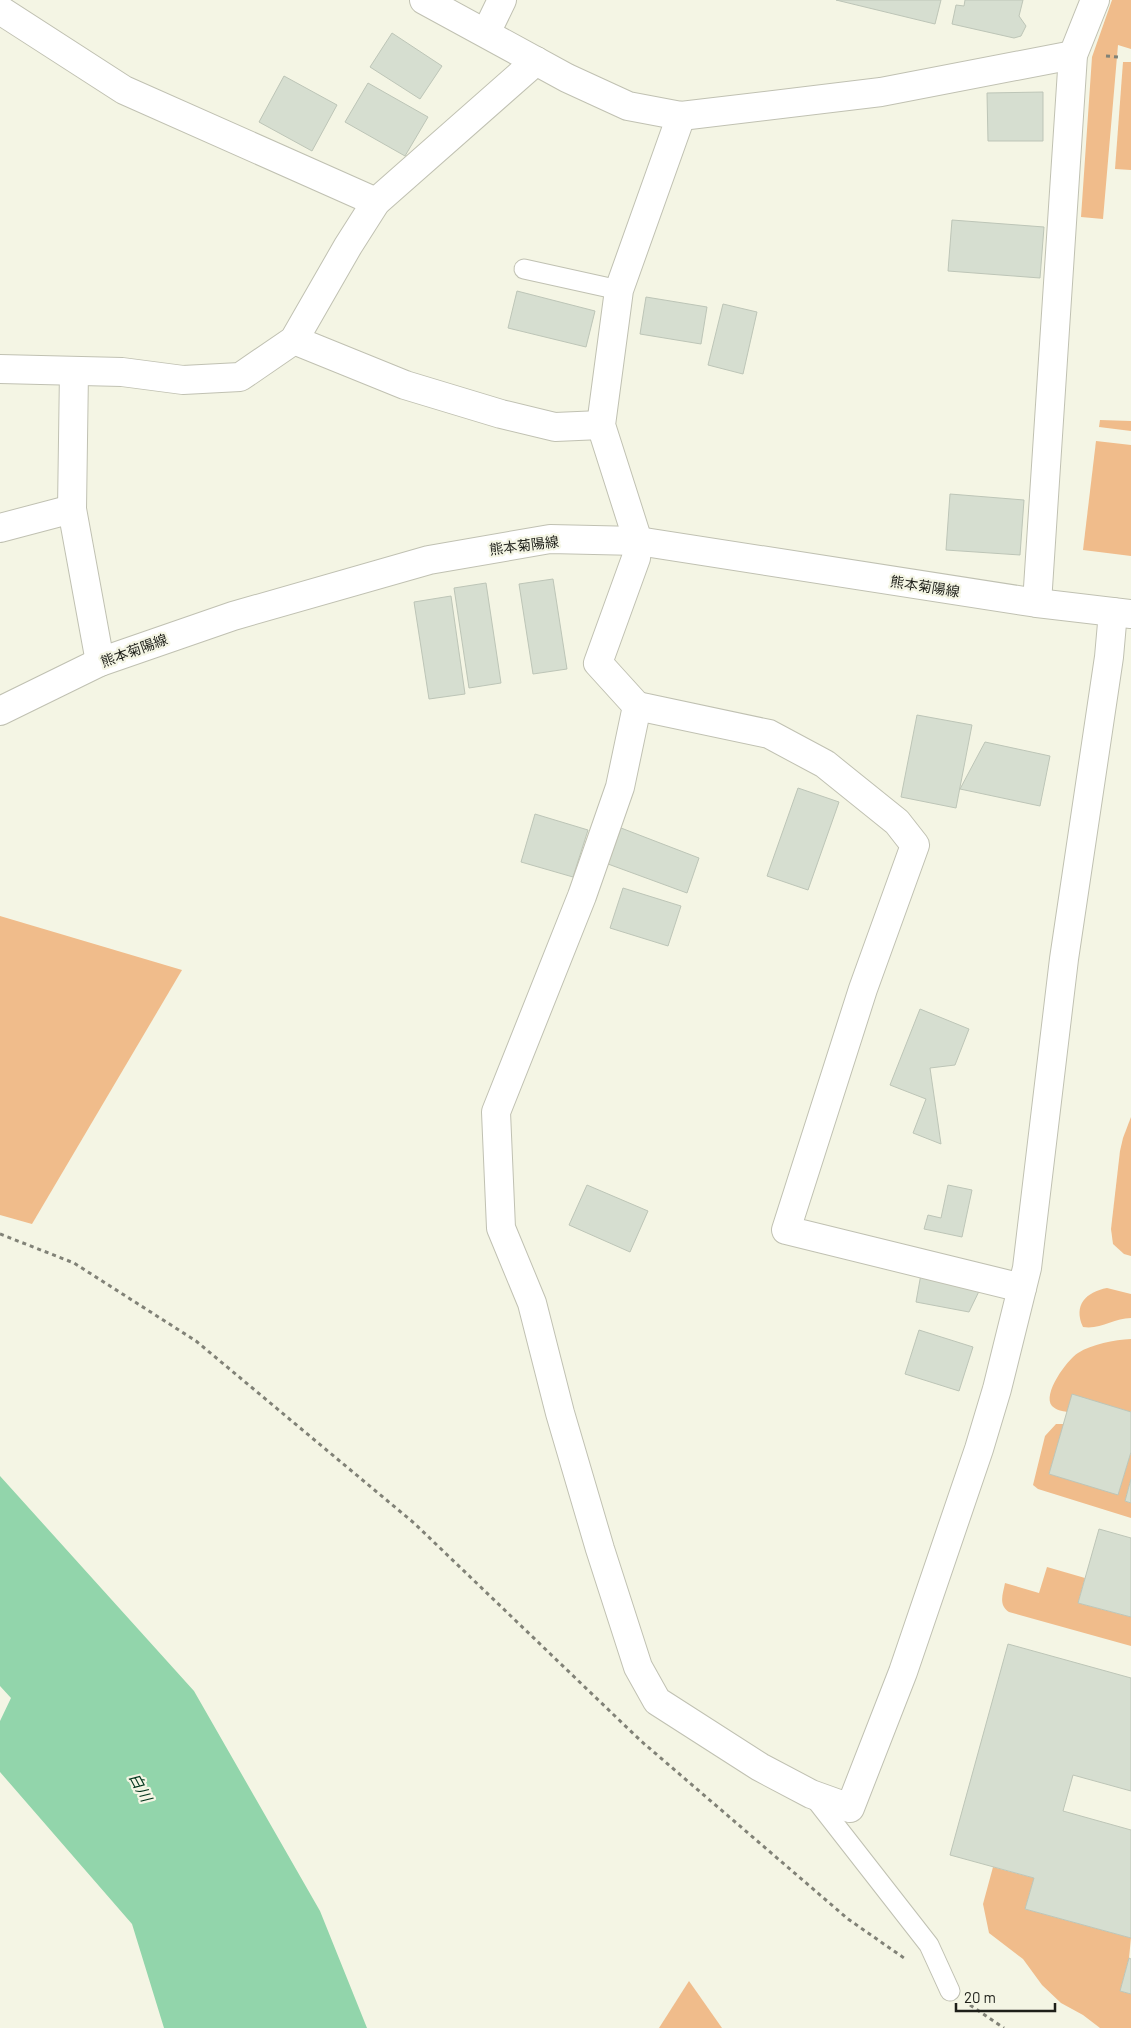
<svg xmlns="http://www.w3.org/2000/svg" width="1131" height="2028" viewBox="0 0 1131 2028" font-family="Barlow,'Noto Sans JP',sans-serif">
<rect width="100%" height="100%" fill="#f4f5e4"/>
<g fill="#f0bc8b">
<path d="M1112,0H1131V49L1118,45L1103,219L1081,217L1092,57Z"/>
<path d="M1123,62H1131V170L1115,169Z"/>
<path d="M1100,420L1131,421V431L1099,427Z"/>
<path d="M1096,441L1131,445V556L1083,550Z"/>
<path d="M0,916L182,970L32,1224L0,1215Z"/>
<path d="M1131,1117V1256L1124,1254L1113,1244L1111,1229L1120,1151L1123,1138Z"/>
<path d="M1107,1288L1131,1294V1318C1114,1318 1100,1330 1083,1327C1073,1305 1086,1292 1107,1288Z"/>
<path d="M1131,1339V1412L1072,1395L1067,1412C1062,1411 1056,1410 1052,1406C1042,1394 1067,1360 1078,1353C1092,1344 1114,1340 1131,1339Z"/>
<path d="M1056,1424H1064L1049,1474L1118,1494L1131,1452V1479L1125,1501L1131,1503V1518L1038,1489L1033,1485L1045,1436Z"/>
<path d="M1047,1567L1085,1578L1078,1603L1131,1617V1646L1009,1612C998,1605 1003,1594 1005,1583L1039,1593Z"/>
<path d="M993,1867L1034,1878L1025,1909L1131,1938L1129,1958L1120,1991L1131,1994V2028H1100L1083,2015L1061,2003L1042,1985L1023,1959L989,1933L983,1904Z"/>
<path d="M689,1981L722,2028H659Z"/>
</g>
<path fill="#92d5ab" d="M0,1476L194,1691L320,1911L367,2028H164L132,1924L0,1772V1721L11,1698L0,1686Z"/>
<g fill="#d6ded0" stroke="#bdc5b7">
<path d="M836,0H941L935,24Z"/>
<path d="M965,0H1023L1019,16L1026,26L1021,36L1014,38L952,24L956,5L964,6Z"/>
<path d="M392,33L442,66L420,99L370,67Z"/>
<path d="M284,76L337,105L312,151L259,122Z"/>
<path d="M368,83L428,117L405,156L345,122Z"/>
<path d="M1043,92V141H988L987,93Z"/>
<path d="M952,220L1044,227L1040,278L948,271Z"/>
<path d="M517,291L595,311L586,347L508,328Z"/>
<path d="M646,297L707,307L701,344L640,334Z"/>
<path d="M723,304L757,312L743,374L708,365Z"/>
<path d="M950,494L1024,500L1020,555L946,550Z"/>
<path d="M553,579L567,669L533,674L519,584Z"/>
<path d="M486,583L501,683L469,688L454,588Z"/>
<path d="M451,596L465,694L429,699L414,602Z"/>
<path d="M917,715L972,725L956,808L901,797Z"/>
<path d="M985,742L1050,756L1040,806L960,789Z"/>
<path d="M798,788L839,802L808,890L767,876Z"/>
<path d="M535,814L588,830L573,877L521,862Z"/>
<path d="M621,828L699,858L687,893L608,864Z"/>
<path d="M623,888L681,906L668,946L610,928Z"/>
<path d="M920,1009L969,1029L955,1065L930,1068L941,1144L913,1133L926,1099L890,1085Z"/>
<path d="M587,1185L648,1211L630,1252L569,1225Z"/>
<path d="M948,1185L972,1190L962,1237L924,1229L928,1215L941,1218Z"/>
<path d="M921,1274L982,1285L969,1312L916,1302Z"/>
<path d="M919,1330L973,1347L959,1391L905,1374Z"/>
<path d="M1072,1394L1131,1412V1452L1118,1495L1049,1474Z"/>
<path d="M1131,1479V1503L1125,1501Z"/>
<path d="M1099,1529L1131,1538V1617L1078,1603Z"/>
<path d="M1008,1644L1131,1678V1791L1073,1775L1063,1811L1131,1830V1938L1025,1909L1034,1878L950,1855Z"/>
<path d="M1129,1958L1131,1959V1994L1120,1991Z"/>
</g>
<g fill="none" stroke-linecap="round" stroke-linejoin="round">
<defs>
<g id="lane">
<path d="M524,269L619,290"/>
<path d="M812,1795L929,1945L950,1991"/>
</g>
<g id="street">
<path d="M424,0L567,78L628,106L681,116L881,92L1073,55"/>
<path d="M0,10L124,90L376,202"/>
<path d="M486,33L502,0"/>
<path d="M681,116L619,290L601,425L638,541L636,558L598,663L637,706L620,787L582,896L496,1112L501,1228L532,1303L560,1413L600,1549L638,1667L657,1701L760,1767L811,1794L850,1808L903,1672L979,1449L997,1389L1027,1268L1064,959L1109,657L1113,612"/>
<path d="M294,340L405,385L501,414L555,427L601,425"/>
<path d="M0,369L122,372L183,380L240,377L294,340L348,246L376,202L536,61"/>
<path d="M74,371L72,509L100,662"/>
<path d="M0,528L72,509"/>
<path d="M1037,603L1073,55L1095,0"/>
<path d="M637,706L769,734L825,764L897,822L915,845L863,989L786,1230L1022,1288"/>
</g>
<path id="secondary" d="M0,711L100,662L233,616L429,560L550,539L638,541L1037,603L1131,614"/>
</defs>
<use href="#lane" stroke="#c0c1b2" stroke-width="21"/>
<use href="#street" stroke="#c0c1b2" stroke-width="30"/>
<use href="#secondary" stroke="#c0c1b2" stroke-width="30"/>
<g stroke="#818277" stroke-width="3" stroke-dasharray="4 4" stroke-linecap="butt">
<path d="M1106,56L1118,57"/>
<path d="M0,1234L74,1263L196,1341L414,1523L641,1741L848,1919L904,1958"/>
<path d="M970,2005L1004,2028"/>
</g>
<use href="#lane" stroke="#fff" stroke-width="19"/>
<use href="#street" stroke="#fff" stroke-width="28"/>
<use href="#secondary" stroke="#fff" stroke-width="28"/>
</g>
<g text-anchor="middle" dominant-baseline="central" stroke-width="4.5" stroke-linejoin="round" paint-order="stroke">
<g font-size="14" fill="#1e1f19" stroke="#f4f5e4">
<text transform="translate(524 545) rotate(-7)">熊本菊陽線</text>
<text transform="translate(925 586) rotate(9)">熊本菊陽線</text>
<text transform="translate(134 650) rotate(-20)">熊本菊陽線</text>
</g>
<g font-size="15" font-style="italic" fill="#00351c" stroke="#f4f5e4">
<text transform="translate(141 1787) rotate(62)">白川</text>
</g>
</g>
<path d="M956 2003v8h99v-8" fill="none" stroke="#1e1f19" stroke-width="2.5"/>
<text x="964" y="2003" font-size="15" fill="#1e1f19" stroke="#f4f5e4" stroke-width="4" paint-order="stroke">20 m</text>
</svg>
